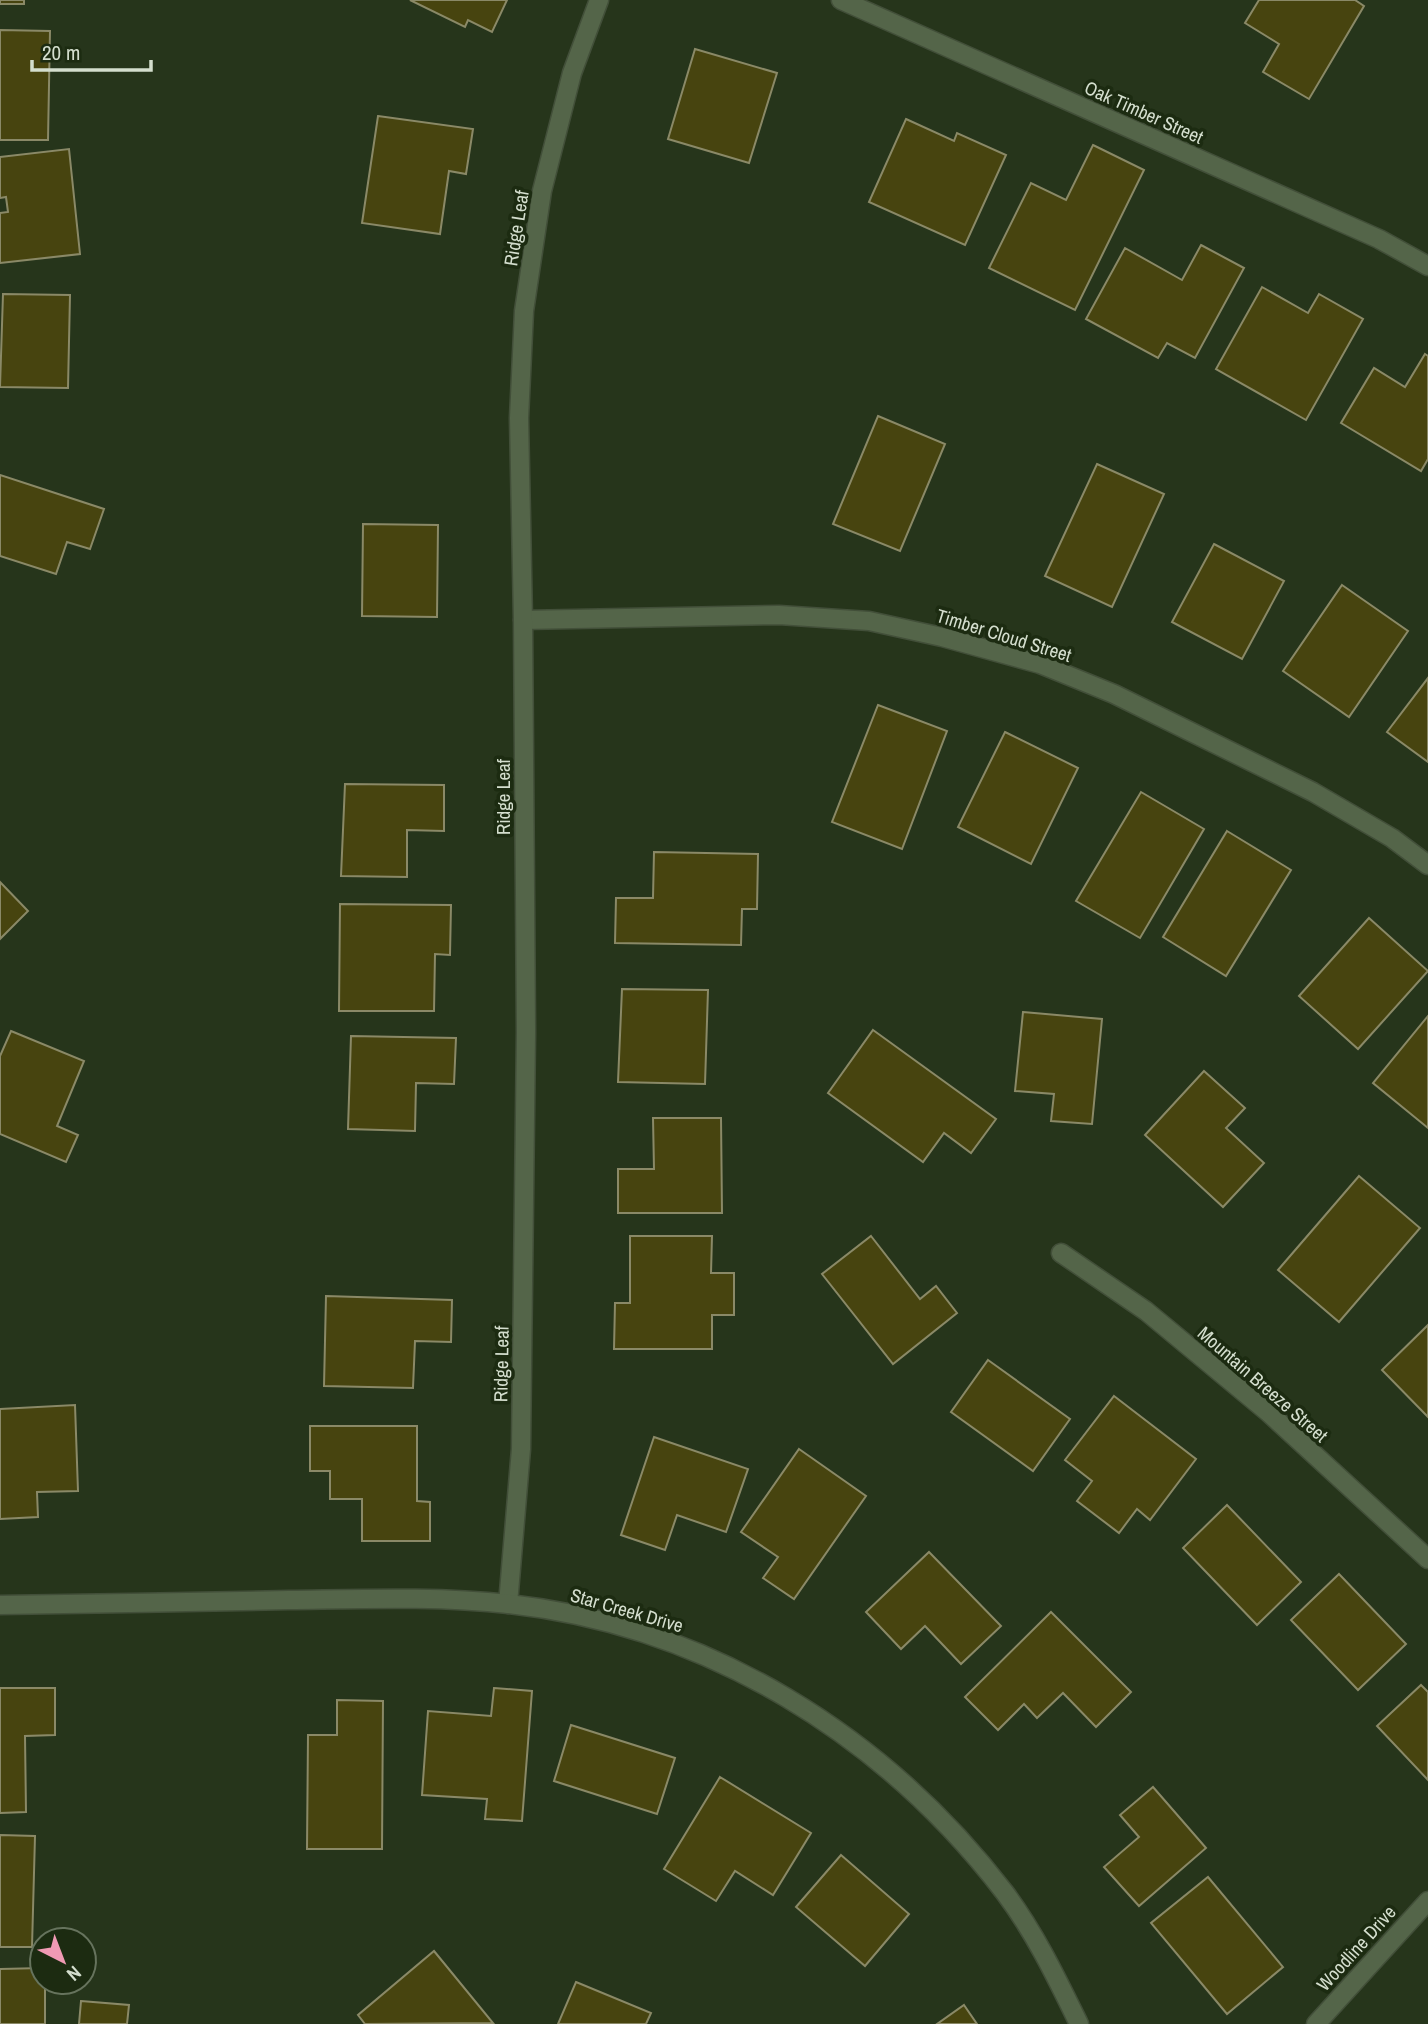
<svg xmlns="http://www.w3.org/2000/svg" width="1428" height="2024" viewBox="0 0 1428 2024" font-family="'Archivo Narrow',sans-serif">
<rect width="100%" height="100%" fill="#26351b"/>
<g fill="#47440f" stroke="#8a8967" stroke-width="2">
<rect x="0" y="0" width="24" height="4"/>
<path d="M410,0H507L492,32L468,20L465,27Z"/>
<path d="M1259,0H1355L1364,6L1309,99L1263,72L1279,44L1245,23Z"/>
<path d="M0,30L50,31L48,140H0Z"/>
<path d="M695,49L777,73L749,163L668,139Z"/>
<path d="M378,116L473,129L466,174L449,171L440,234L362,223Z"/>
<path d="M906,119L954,141L957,133L1006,155L965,245L869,202Z"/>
<path d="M1093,145L1144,170L1075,310L989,268L1031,183L1066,200Z"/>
<path d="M69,149L80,254L0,263V213L8,212L6,197L0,198V157Z"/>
<path d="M1201,245L1244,268L1195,358L1167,343L1158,358L1086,319L1125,248L1182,280Z"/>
<path d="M1262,287L1308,313L1319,294L1363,319L1306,420L1216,369Z"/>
<path d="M3,294L70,295L68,388L0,387Z"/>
<path d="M1425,354L1428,356V459L1421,471L1341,423L1374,368L1405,387Z"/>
<path d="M878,416L945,444L900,551L833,524Z"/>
<path d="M1097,464L1164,494L1112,607L1045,576Z"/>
<path d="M0,475L104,509L90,549L67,542L56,574L0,556Z"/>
<path d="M363,524L438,525L437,617L362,616Z"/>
<path d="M1214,544L1284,581L1242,659L1172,622Z"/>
<path d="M1342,585L1408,631L1349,717L1283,671Z"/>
<path d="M1428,678V762L1387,732Z"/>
<path d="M878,705L947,731L902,849L832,822Z"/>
<path d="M1005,732L1078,768L1031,864L958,827Z"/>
<path d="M345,784L444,785V831L407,830V877L341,876Z"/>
<path d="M1141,792L1204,829L1140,938L1076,901Z"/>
<path d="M1227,831L1291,870L1226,976L1163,937Z"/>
<path d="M654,852L758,854L757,909H742L741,945L615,943L616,898H653Z"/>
<path d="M0,882L28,911L0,939Z"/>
<path d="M340,904L451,905L450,955L435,954L434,1011H339Z"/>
<path d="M1369,918L1428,971L1358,1049L1299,996Z"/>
<path d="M622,989L708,990L705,1084L618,1082Z"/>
<path d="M1023,1012L1102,1019L1092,1124L1051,1121L1054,1094L1015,1091Z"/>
<path d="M1428,1016V1128L1373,1083Z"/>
<path d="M873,1030L996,1119L971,1153L944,1133L923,1162L828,1093Z"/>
<path d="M11,1031L84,1061L57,1126L78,1135L66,1162L0,1134V1056Z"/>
<path d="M351,1036L456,1038L454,1084L416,1083L415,1131L348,1129Z"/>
<path d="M1204,1071L1245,1108L1226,1128L1264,1163L1223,1207L1145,1135Z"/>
<path d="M653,1118H721L722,1213H618V1169H654Z"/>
<path d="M1359,1176L1420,1228L1339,1322L1278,1270Z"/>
<path d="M630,1236H712L711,1273H734V1315H712V1349H614L615,1303H630Z"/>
<path d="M871,1236L920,1299L936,1286L957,1313L893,1364L822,1274Z"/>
<path d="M326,1296L452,1300L451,1342L415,1341L413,1388L324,1386Z"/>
<path d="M1428,1325V1417L1382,1370Z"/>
<path d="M988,1360L1070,1419L1033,1471L951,1412Z"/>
<path d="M1114,1396L1196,1459L1150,1520L1137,1509L1119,1533L1077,1501L1092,1481L1065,1460Z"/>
<path d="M75,1405L78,1491L37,1492L38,1517L0,1519V1409Z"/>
<path d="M310,1426H417V1501L430,1502V1541H362V1499H330V1471H310Z"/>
<path d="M654,1437L748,1469L726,1532L677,1515L665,1550L621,1535Z"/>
<path d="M799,1449L866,1496L794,1599L763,1578L778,1557L741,1532Z"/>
<path d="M1227,1505L1301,1582L1257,1625L1183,1548Z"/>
<path d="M929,1552L1001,1626L961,1664L925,1626L901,1649L866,1612Z"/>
<path d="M1339,1574L1406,1644L1358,1690L1291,1620Z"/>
<path d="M1051,1612L1131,1692L1096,1727L1063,1693L1037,1718L1024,1704L998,1730L965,1697Z"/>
<path d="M1421,1685L1428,1692V1780L1377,1726Z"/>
<path d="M0,1688H55V1735L25,1736L26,1812L0,1813Z"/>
<path d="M494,1688L532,1691L522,1821L485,1819L487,1799L422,1795L428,1711L491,1716Z"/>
<path d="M337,1700L383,1701L382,1849H307L308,1735H337Z"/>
<path d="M571,1725L675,1758L657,1814L554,1781Z"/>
<path d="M720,1777L811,1833L773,1895L735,1871L716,1901L664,1869Z"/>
<path d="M1153,1787L1206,1848L1139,1906L1104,1867L1139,1837L1120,1815Z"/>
<path d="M0,1835L35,1836L32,1947H0Z"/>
<path d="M841,1855L909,1914L865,1966L796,1907Z"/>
<path d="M1208,1877L1283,1967L1227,2014L1151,1923Z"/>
<path d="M434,1951L493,2023L365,2024L358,2015Z"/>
<path d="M42,1968V1982H45V2024H0V1969Z"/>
<path d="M576,1982L651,2013L646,2024H558Z"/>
<path d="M81,2001L129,2005L127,2024H79Z"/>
<path d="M964,2005L977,2024H937Z"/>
</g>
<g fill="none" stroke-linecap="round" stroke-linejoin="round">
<defs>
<g id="minor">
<path d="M841,0L1379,239L1428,266"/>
<path d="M523,620L779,615L869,621L942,637L1040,664L1114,694L1313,792L1392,838L1428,865"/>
<path d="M1061,1253L1146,1311L1269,1413L1428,1559"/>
<path d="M508,1604L521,1449L526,1032L523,620L519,418L524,311L542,191L572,73L599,0"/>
<path d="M0,1605C96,1604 193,1602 289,1600C362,1599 436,1596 509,1604C708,1626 884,1735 1005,1893C1035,1933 1057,1979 1079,2024"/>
<path d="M1316,2024L1428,1901"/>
</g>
</defs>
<use href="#minor" stroke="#424f39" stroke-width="21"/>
<use href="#minor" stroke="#546549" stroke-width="18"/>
</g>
<g text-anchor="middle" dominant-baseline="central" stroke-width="7" stroke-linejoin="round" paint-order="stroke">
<g font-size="19" fill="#d4dece" stroke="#1c2b11">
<text transform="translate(1144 112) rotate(24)">Oak Timber Street</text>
<text transform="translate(516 228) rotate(-81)">Ridge Leaf</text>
<text transform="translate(1004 635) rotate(17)">Timber Cloud Street</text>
<text transform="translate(503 797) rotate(-90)">Ridge Leaf</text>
<text transform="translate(501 1364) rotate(-89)">Ridge Leaf</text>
<text transform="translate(1263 1384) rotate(41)">Mountain Breeze Street</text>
<text transform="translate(627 1610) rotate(16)">Star Creek Drive</text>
<text transform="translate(1356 1948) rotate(-48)">Woodline Drive</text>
</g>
</g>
<g transform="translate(63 1961) rotate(138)"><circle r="33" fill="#1c2b11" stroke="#66735d" stroke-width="2"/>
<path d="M0-5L12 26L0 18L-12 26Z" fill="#f09ab4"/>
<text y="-10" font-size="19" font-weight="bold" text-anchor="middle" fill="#d4dece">N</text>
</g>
<path d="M32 60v10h119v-10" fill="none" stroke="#d4dece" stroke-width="3.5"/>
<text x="42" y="60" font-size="21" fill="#d4dece" stroke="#1c2b11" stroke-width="5" paint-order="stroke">20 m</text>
</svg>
